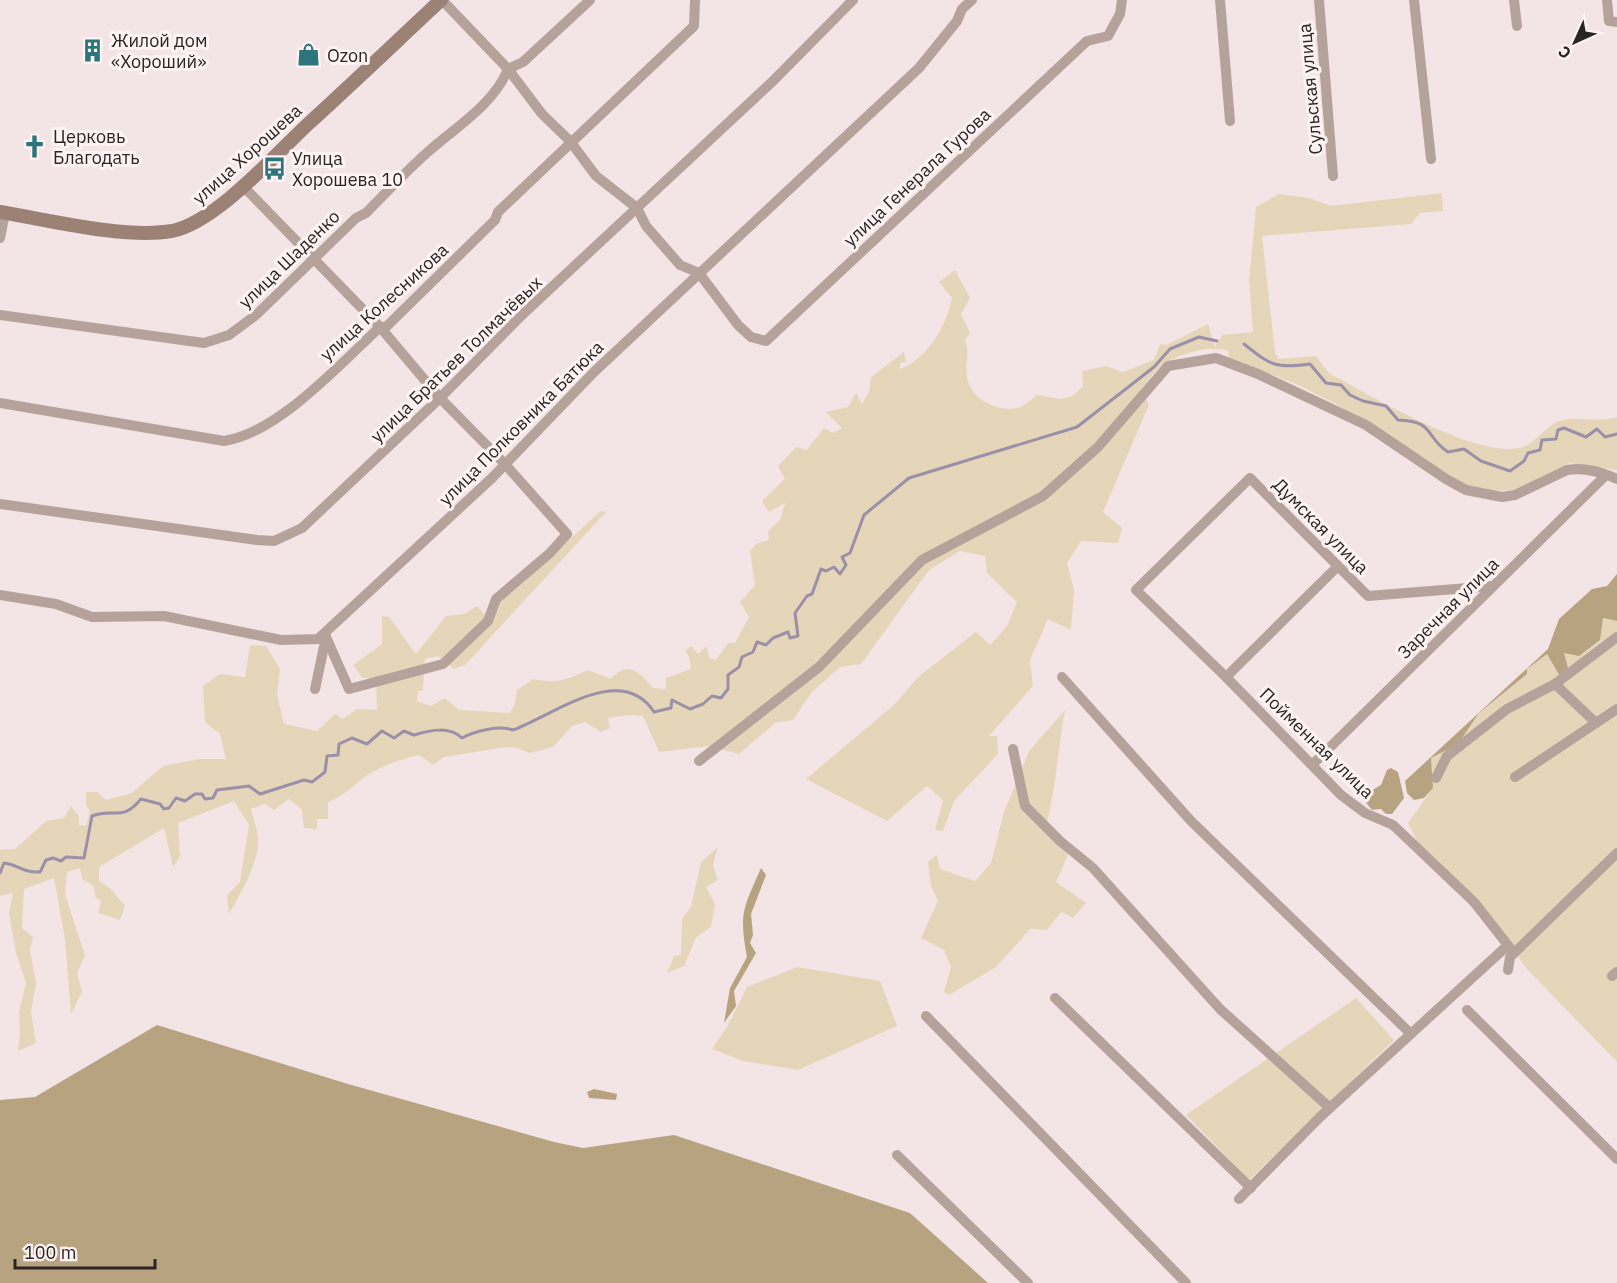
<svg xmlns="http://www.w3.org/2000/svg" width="1617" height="1283" viewBox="0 0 1617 1283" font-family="'IBM Plex Sans',sans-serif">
<rect width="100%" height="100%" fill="#f3e5e6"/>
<g fill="#e6d6b9">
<path d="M1442,193L1443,211L1420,213L1411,224L1262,236L1275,352L1278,359L1316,356L1329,373C1368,394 1484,464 1525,446C1538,441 1548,423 1562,420C1581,416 1598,423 1617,417V470L1570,463L1517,490L1487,491L1468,486L1456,481L1336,404L1296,384L1229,358L1228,351C1211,344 1176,354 1160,367C1153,373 1147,382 1141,389L1149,405L1103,512L1122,528L1118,543L1081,541L1067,563L1074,590L1071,630L1048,619L1030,660L1033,686L989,736H997L998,754L954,801L943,831L935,830L943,800L927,786L887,821L806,779L894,705L918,677L976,632L990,645L1007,626L1017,602L987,573L985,556L960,551L929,570L861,664L840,667L812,692L793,720L775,723L739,754L710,746L659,752L643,716L629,715L608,718L610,728L601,732L585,722L572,726L553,747L530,753L513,747L500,748L444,757L433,765L419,755C400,760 382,765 366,776C353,786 344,796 328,802V819H317V829L304,828L302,810L289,799L274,810L265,804L251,809C253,818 257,828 258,837C261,860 240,894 229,914L227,895L240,882L249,825L234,801L178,823L180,856L173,867L164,828L99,867V881L110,888L125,906L120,920L98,913L101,901L95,897L94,886L82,879L80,868L67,872L65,894L85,956L77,973L82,992L71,1014L65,939L54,878L24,889L22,928L33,937L30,950L36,983L31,1012L36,1043L18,1051L20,1035L19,1012L26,983L16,953L9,913L13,893L0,896V850L15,849L46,821L64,818L71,806L79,816V825L86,826L90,811L86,806V792H97L106,800L132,793L163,766L200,759H226L220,734L205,722L203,686L220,674L245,677L250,645L266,646L280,669L277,694L284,724L317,731L335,714L343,719L357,709L377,710L376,678H363L353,665L382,644V616L389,617L416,654L446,616L464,614L477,606L487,617L496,599L560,541L572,537L601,511L606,512L465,665L454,669L438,656L425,659L423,690L418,691L417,701L431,706L445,698L459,710L510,713L515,704L517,690L533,679C555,684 567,680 588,670L611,679C627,660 640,672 653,688L666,689V678L691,669L689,656L685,651L691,646L698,654L707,646L709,658L716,660L728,643H735L749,617L740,602L755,585L750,551L756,544L769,540L768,531L780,520L785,503L769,512L762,501L785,479L778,466L796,447L807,450L824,428L833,433L842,428L826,412L848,407L856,393L862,404L869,392L871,377L904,352L906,362L900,363V369C928,358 946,327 952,298L939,282L955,270L970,298L961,314L970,333L965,340C970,353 965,364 967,377C970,399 997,412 1018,408C1024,406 1032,399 1037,395L1060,399L1073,396L1083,386L1082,371L1106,366L1123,372L1154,360L1160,344L1166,345L1208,324L1215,347L1222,335L1253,332L1249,281L1256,207L1279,194L1309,198L1331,206Z"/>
<path d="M1603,618L1617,621V1062L1527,969L1467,889L1418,843L1408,823L1433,788L1431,758L1458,744L1479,713L1527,674V669L1547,654L1558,675L1563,653Z"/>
<path d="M1065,710C1058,749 1056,788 1046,826L1068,855L1056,882L1086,903L1073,918L1061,912L1047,930L1030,929L996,967L949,995L944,992L951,967L944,950L921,938L938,901L931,886L928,862L937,855L940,869L975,881L991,863L1004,812L1029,751Z"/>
<path d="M718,847L713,865L718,880L706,887L715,904L711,927L696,937L684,966L667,973L674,956L681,955L682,919L691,907L701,862Z"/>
<path d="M797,967L880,981L897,1026L798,1070L743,1061L712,1049L728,1025L747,987Z"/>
<path d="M1356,998L1394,1040L1249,1180L1186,1115Z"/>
</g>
<g fill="#b7a380">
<path d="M1617,574V621L1603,618L1600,640L1579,656L1564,653L1568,668L1559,675L1547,654L1527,669V674L1479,713L1458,744L1431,758L1433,788L1424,798L1414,800L1407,793L1405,781L1548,649L1559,619L1592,589L1607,586Z"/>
<path d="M1391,768L1398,772L1404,798L1392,814H1386L1381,809L1372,810L1363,799L1369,792L1381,785L1387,770Z"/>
<path d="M761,868L766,875L751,914L753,935L750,943L756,953L734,991L736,1006L724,1023L730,988L747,957C739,913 743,909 761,868Z"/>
<path d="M157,1025L348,1084L554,1142L583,1148L674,1135L910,1213L988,1283H0V1100L35,1097Z"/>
<path d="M594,1089L617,1094L616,1100L589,1098L587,1092Z"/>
</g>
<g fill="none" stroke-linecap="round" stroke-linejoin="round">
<g stroke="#9c8fa8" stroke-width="3">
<path d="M1244,344C1270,365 1276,369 1310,364L1326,383L1341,385L1350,395L1363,401L1386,406L1398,420C1435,421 1425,437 1448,452L1464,449L1481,461L1510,471L1524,461L1528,453L1540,450L1542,440L1556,439L1558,430L1564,428L1586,437L1597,429L1605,437L1617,434"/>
<path d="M0,873L4,863C17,864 22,873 40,872L46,860L53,858L61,861L66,857L84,858L92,816C115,807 121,823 141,799L160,804L164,809L169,808L176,798L185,801L195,794H202L205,799L213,798L217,790L249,786L260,794L304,780L312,782L325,772L327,756L338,755L339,744L352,738L367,744L382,731L394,738L404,731L414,735C431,730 449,726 462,738C475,731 499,725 513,730C552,716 621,661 654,712L671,708L672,700L690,709L703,704L712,696L721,698L728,689V675L739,667L742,657L753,652L757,642L766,645L773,638L788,632L790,638L798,636L795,613L807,596L812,594L821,569L826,571L834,567L840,574L846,565L842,557L850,553L864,515L909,478L1077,427L1154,367L1170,349L1199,337L1217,341"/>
</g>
<g stroke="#b5a39b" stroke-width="10">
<path d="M442,0L508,69L542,114L570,141L596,176L637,208L646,226L680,265L699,273L738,325L751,337L766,341L1087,41L1108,36L1120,14L1122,0"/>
<path d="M1220,0L1230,121"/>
<path d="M1319,0L1333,176"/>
<path d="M1414,0L1431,159"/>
<path d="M1514,0L1517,26"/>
<path d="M1607,0L1609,21L1617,22"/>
<path d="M243,186L380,327L440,398L504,463L567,534L550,553L496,599L488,621L443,664L349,689L326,637L318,639"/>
<path d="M0,238L5,213"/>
<path d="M0,315L204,343L229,335L256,315L356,218L366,213C387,192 407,170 429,151C456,127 494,104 508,69L523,62L590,0"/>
<path d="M0,403L224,441C278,433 339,365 380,327H386L495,220L498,212L694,26L695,0"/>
<path d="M0,504L257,540L274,541L302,528L440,398L523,314L773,81L853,0"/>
<path d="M1493,586L1368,596L1250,478L1136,590L1226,677L1341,795L1365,813L1393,825L1474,902L1514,953"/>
<path d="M0,595L56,604L92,617L164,616L281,640L318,639L492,478L594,372L919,68L957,21L962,9L972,0"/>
<path d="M1062,677L1191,821L1410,1033"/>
<path d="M1226,677L1337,567"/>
<path d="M1555,684L1596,723"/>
<path d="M315,689L326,637"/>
<path d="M1013,749L1025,806L1060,841L1093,868L1220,1009L1330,1108"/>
<path d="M699,761L819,667L922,560L1043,496L1098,447L1168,366L1216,358L1258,374L1366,425L1446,479L1466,490L1502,497L1515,495L1567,470C1585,467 1601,472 1617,479"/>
<path d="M1313,764L1606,475"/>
<path d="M1515,777L1617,709"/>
<path d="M1436,778L1447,756L1507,709L1555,684L1617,637"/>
<path d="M1508,970L1510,957L1617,853"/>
<path d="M1612,976L1617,972"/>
<path d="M1055,998L1251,1188"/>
<path d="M1467,1010L1617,1159"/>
<path d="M926,1016L1186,1283"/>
<path d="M897,1155L1028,1283"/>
<path d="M1239,1199L1320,1117L1507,946"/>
</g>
<path stroke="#9b8275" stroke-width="14" d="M0,212C49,220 124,239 172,231C216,222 274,156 307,125C352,84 396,42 441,0"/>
</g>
<defs>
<symbol id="building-bare" viewBox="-9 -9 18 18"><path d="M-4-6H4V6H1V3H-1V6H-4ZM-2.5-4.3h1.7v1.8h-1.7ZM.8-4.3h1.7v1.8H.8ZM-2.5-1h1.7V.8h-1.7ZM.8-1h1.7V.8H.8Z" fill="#2c757c" stroke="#fff3f3" stroke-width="2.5" paint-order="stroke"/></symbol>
<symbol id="shop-bare" viewBox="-9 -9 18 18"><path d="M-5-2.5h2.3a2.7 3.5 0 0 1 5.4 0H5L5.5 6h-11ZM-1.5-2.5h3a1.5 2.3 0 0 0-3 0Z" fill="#2c757c" stroke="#fff3f3" stroke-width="2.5" paint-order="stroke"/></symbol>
<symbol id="church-bare" viewBox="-9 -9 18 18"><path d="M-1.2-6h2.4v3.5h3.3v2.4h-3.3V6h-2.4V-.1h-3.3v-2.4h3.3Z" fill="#2c757c" stroke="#fff3f3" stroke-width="2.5" paint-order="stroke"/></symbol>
<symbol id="bus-bare" viewBox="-9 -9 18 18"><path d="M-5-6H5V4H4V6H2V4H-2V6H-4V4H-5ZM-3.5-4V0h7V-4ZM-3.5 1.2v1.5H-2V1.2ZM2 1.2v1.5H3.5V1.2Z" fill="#2c757c" stroke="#fff3f3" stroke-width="2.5" paint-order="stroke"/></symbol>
</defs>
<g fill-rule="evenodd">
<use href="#building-bare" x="76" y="34" width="33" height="33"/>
<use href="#shop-bare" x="292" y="38" width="33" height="33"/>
<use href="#church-bare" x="18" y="130" width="33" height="33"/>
<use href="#bus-bare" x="258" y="152" width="33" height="33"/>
</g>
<g text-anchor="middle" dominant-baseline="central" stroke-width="6" stroke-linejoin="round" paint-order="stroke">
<g font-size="18" fill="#2a2525" stroke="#fff3f3" text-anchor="start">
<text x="111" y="40">Жилой дом<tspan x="111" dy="21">«Хороший»</tspan></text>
<text x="327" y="55">Ozon</text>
<text x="53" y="136">Церковь<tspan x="53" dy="21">Благодать</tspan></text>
<text x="292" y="158">Улица<tspan x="292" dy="21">Хорошева 10</tspan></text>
</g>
<g font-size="18" fill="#2a2525" stroke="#fff3f3">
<text transform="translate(1310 89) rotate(-95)">Сульская улица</text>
<text transform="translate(247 154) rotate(-42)">улица Хорошева</text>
<text transform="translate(917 177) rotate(-43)">улица Генерала Гурова</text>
<text transform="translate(289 259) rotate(-44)">улица Шаденко</text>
<text transform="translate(384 302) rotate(-42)">улица Колесникова</text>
<text transform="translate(456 359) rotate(-44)">улица Братьев Толмачёвых</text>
<text transform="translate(521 423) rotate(-45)">улица Полковника Батюка</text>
<text transform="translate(1321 526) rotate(45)">Думская улица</text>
<text transform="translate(1448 608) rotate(-45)">Заречная улица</text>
<text transform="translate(1317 743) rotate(44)">Пойменная улица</text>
</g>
</g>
<g transform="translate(1575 42) rotate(225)" stroke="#fff3f3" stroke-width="4.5" paint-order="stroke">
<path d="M0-4.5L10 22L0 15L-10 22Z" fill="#2a2525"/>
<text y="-9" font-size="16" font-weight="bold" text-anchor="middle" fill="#2a2525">С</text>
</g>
<path d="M15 1259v9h140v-9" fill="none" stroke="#2a2525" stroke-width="3"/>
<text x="24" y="1259" font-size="18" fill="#2a2525" stroke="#fff3f3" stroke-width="4.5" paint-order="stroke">100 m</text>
</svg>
